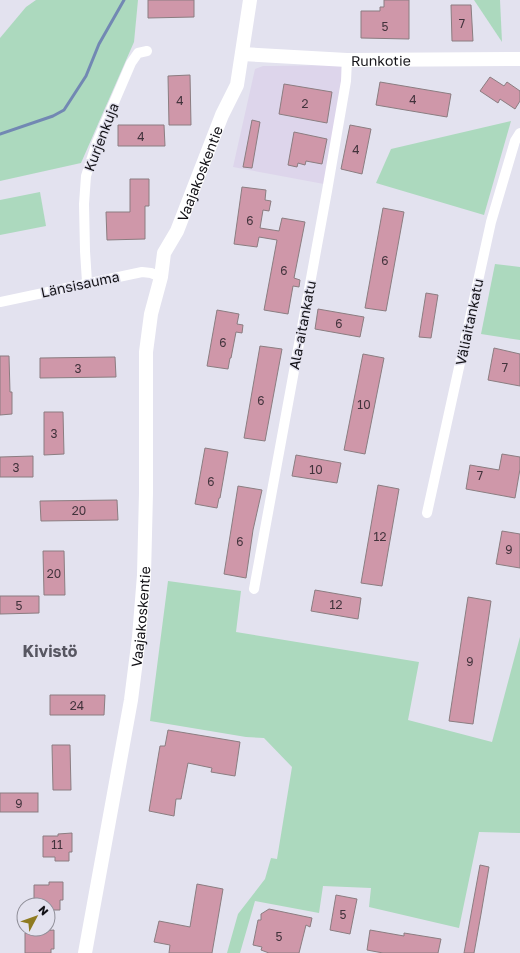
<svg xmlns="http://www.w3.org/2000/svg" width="520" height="953" viewBox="0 0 520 953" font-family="'Golos Text',sans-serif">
<rect width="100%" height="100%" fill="#e3e2ef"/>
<path fill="#ddd5eb" d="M341,65L342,81L324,184L233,167L255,69L263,66H272Z"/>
<g fill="#acd9be">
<path d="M36,0H138L134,42L81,163L0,181V38L26,7Z"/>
<path d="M474,0H500L502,42Z"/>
<path d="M511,121L484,215L376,183L391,149Z"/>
<path d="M40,192L46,226L0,235V200Z"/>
<path d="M495,264L520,267V340L481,334Z"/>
<path d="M168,581L241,591L236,632L419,662L408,720L492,742L520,637V833L479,832L459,928L369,907L371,888L323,886L319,913L255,901L240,953H227L238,914L265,879L271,858L277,859L292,767L264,738L246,737L150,721Z"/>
</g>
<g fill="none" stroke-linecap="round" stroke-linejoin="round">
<path stroke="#7288b3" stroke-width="3" d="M0,134L53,116L64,110L86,76L99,44L124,0"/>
</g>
<g fill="#cf97a9" stroke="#8b7d81">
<path d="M148,0H194V17L148,18Z"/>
<path d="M384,0H409V39L361,38V11H380V7H384Z"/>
<path d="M451,5H471L473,41H452Z"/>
<path d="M190,75L191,125H169L168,76Z"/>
<path d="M490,77L504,86L507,82L520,91V101L515,109L500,99L498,103L480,91Z"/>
<path d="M380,82L451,94L447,117L376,105Z"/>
<path d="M284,84L332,92L327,123L279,114Z"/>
<path d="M252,120L260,122L252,168L243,167Z"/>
<path d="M118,125H164L165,146H118Z"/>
<path d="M350,125L371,129L362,174L341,169Z"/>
<path d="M294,132L327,139L322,164L306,161L305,165L298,163L297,167L288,165Z"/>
<path d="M130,179H149V206H145V239L107,240L106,212H130Z"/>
<path d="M242,187L266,190L265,200L271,201L269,211L263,210L260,228L279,231L282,218L305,222L294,278L300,280L299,287L293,286L288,314L264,310L277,240L259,237L257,247L234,244Z"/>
<path d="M383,208L404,212L386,311L365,308Z"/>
<path d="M426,293L438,295L431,338L419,337Z"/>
<path d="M318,309L364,317L360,337L315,329Z"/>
<path d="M217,310L239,314L237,324L243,325L242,333L236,332L231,358H230L228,369L207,366Z"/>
<path d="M260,346L282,349L265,441L244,438Z"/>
<path d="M494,348L520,354V386L488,380Z"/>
<path d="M363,354L384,358L365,454L344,450Z"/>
<path d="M0,356H9L10,392H12V414L0,415Z"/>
<path d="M115,357L116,377L40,378V358Z"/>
<path d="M44,412H63L64,454L44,455Z"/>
<path d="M205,448L228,452L220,498H219L217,508L195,504Z"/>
<path d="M502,454L520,457V469L515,498L466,489L470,465L499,470Z"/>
<path d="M296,455L341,463L337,483L292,476Z"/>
<path d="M33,456V477H0V457Z"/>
<path d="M378,485L399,489L382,586L361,583Z"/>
<path d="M238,486L262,490L253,530L246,578L224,574Z"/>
<path d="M117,500L118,520L41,521L40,501Z"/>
<path d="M502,531L520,534V568L496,564Z"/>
<path d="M43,551H64L65,595H44Z"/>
<path d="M315,590L361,598L358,619L311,611Z"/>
<path d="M0,596H39V613L0,614Z"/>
<path d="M468,597L491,601L473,724L449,721Z"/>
<path d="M50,695H105L104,715H50Z"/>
<path d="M168,730L240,742L235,776L211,772L212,768L188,763L181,799H176L174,816L149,811L160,746H165Z"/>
<path d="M52,745H70L71,790H53Z"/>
<rect x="0" y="793" width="38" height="19"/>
<path d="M72,833V852H69V861H55V857H43V836H58V834Z"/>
<path d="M480,865L489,867L481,914L474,953H464Z"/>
<path d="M49,882H63V900H60V910H48V905H34V885H49Z"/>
<path d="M197,884L223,889L212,953H169L170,945L154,942L159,921L190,927Z"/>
<path d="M336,895L357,899L350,934L330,930Z"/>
<path d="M269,909L312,918L310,927L306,925L299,953H269L261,950L262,947L253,945L258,920H261V914Z"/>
<path d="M54,930V949H51V953H25V933H40V931Z"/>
<path d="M370,930L404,936V933L441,939L438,953H383L367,950Z"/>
</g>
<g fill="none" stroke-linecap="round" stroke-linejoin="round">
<g stroke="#fff" stroke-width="10">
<path d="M87,282L85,251L84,204L86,176L97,142L131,63L138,53L147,51"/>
<path d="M0,302L142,272L151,273L161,277"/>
<path d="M427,513L491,222L515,141L520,133"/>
<path d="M254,589L327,191L346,81L347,60"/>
</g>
<g stroke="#fff" stroke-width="14">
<path id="s1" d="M242,54L347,60L519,59"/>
<path id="s2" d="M85,953L131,700L139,637L144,575L146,493V352L151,314L161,277L164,253L177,231L222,115L237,85L250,0"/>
</g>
</g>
<g text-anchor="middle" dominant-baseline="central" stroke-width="3" stroke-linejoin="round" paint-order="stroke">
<g font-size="12" fill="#42333c">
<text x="462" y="23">7</text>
<text x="385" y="26">5</text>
<text x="413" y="99">4</text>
<text x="180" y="100">4</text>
<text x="305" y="103">2</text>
<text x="141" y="136">4</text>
<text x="356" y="149">4</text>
<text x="250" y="220">6</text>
<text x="385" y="260">6</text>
<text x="284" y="270">6</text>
<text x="339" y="323">6</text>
<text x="223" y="342">6</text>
<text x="505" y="367">7</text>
<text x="78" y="368">3</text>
<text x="261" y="400">6</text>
<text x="364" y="404">10</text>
<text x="54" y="433">3</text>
<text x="16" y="467">3</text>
<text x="316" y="469">10</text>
<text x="480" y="475">7</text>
<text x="211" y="481">6</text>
<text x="79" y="510">20</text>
<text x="380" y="536">12</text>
<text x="240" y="541">6</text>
<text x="509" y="549">9</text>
<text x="54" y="573">20</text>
<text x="336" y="604">12</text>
<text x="19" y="605">5</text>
<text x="470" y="661">9</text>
<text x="77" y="705">24</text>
<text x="19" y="803">9</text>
<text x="57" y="844">11</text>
<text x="343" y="914">5</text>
<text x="279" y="936">5</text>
</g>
<g font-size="14" fill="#131217" stroke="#e3e2ef">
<text stroke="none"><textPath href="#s1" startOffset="139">Runkotie</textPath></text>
<text transform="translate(101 137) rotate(-69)">Kurjenkuja</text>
<text stroke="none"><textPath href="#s2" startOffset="794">Vaajakoskentie</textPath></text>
<text transform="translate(80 284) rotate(-12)">Länsisauma</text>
<text transform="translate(469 322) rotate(-78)">Väliaitankatu</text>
<text transform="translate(302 325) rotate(-79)">Ala-aitankatu</text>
<text stroke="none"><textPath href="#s2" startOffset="341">Vaajakoskentie</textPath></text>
</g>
<g font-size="16" font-weight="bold" fill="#575661" stroke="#e3e2ef">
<text x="50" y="651">Kivistö</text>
</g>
</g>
<g transform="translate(36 917) rotate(49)"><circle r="19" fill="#e3e2ef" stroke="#908f99"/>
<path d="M0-3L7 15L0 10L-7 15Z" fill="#8f7b21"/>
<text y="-6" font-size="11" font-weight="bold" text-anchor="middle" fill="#131217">N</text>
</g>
</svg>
